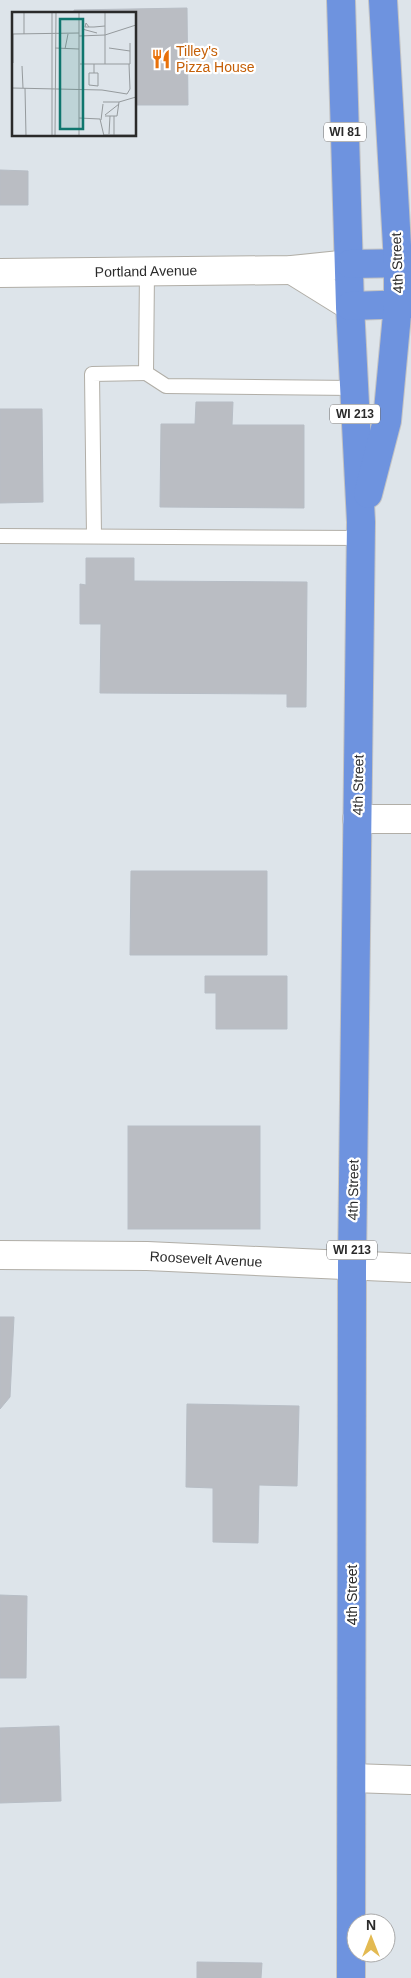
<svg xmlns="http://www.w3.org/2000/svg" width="411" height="1978" viewBox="0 0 411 1978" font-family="Helvetica,sans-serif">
<rect width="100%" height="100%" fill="#dde4ea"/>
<g fill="#babdc3" stroke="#b7bdc5">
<path d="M187,8L188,105H135V14H74V10Z"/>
<path d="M0,170L28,171V205H0Z"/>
<path d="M196,402H233L232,425H304V508L160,507L161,424H195Z"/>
<path d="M0,409H42L43,502L0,503Z"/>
<path d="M86,558H134V581L307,582L306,707H287V694L100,693L101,624H80V584L86,585Z"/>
<path d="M131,871H267V955H130Z"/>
<path d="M205,976H287V1029H216V993H205Z"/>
<rect x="128" y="1126" width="132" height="103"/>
<path d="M0,1317H14L10,1397L0,1409Z"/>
<path d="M187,1404L299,1406L297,1486L259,1485L258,1543L213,1542V1488L186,1487Z"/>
<path d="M0,1595L27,1596L26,1678H0Z"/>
<path d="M59,1726L61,1801L0,1803V1728Z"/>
<path d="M197,1962L262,1963L261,1978H197Z"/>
</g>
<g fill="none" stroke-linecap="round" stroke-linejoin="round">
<defs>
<g id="service">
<path d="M146,373L166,386L354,388"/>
<path d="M0,536L361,538"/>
<path d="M94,536L92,374L146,373L147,271"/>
</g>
<g id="minor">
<path d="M357,819H411"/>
<path d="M0,1255L147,1256L411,1268"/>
<path d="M352,1778L411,1780"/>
</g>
<g id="tertiary">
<path d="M292,270L350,306"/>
<path d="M0,273L292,270L350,264"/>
</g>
<g id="primary">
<path d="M341,0L350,306L361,522L352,1266L351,1978"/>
<path d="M350,264L411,263"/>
<path d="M350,306L411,304"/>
<path d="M368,494L387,421L398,304V263L383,0"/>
</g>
</defs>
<use href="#service" stroke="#b1aea7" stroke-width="16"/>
<use href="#minor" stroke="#b1aea7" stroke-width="30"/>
<use href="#tertiary" stroke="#b1aea7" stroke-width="30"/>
<use href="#primary" stroke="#c3c3c3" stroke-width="30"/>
<use href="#service" stroke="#fff" stroke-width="14"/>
<use href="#minor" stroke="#fff" stroke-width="28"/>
<use href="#tertiary" stroke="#fff" stroke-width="28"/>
<use href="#primary" stroke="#6e93df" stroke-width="28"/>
</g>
<defs>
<symbol id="restaurant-bare" viewBox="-9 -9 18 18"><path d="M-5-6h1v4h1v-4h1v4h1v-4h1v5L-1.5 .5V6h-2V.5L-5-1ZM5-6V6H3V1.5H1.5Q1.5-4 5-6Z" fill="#e8710a" stroke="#fff" stroke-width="2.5" paint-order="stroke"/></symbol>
</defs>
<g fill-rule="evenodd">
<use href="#restaurant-bare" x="147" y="45" width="28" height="28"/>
</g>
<g text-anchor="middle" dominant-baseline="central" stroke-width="4.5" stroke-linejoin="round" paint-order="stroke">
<g fill="#fff" stroke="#6a6a6a" stroke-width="1">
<rect x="324" y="122.5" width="42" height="19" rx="4"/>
<rect x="330" y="404.5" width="50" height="19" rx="4"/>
<rect x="327" y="1240.5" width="50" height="19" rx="4"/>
</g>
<g font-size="12" font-weight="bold" fill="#2a2a2a">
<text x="345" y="132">WI 81</text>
<text x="355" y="414">WI 213</text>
<text x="352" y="1250">WI 213</text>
</g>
<g font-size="14" fill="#c56008" stroke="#fff" text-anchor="start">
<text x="176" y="51">Tilley's<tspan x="176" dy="16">Pizza House</tspan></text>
</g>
<g font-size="14" fill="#2a2a2a" stroke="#fff">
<text transform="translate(397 263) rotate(-92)">4th Street</text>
<text transform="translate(146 271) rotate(-1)">Portland Avenue</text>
<text transform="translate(358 785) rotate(-89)">4th Street</text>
<text transform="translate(353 1190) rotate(-89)">4th Street</text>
<text transform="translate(206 1259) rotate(3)">Roosevelt Avenue</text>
<text transform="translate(352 1595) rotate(-90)">4th Street</text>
</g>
</g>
<g transform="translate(12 12)">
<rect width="124" height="124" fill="#dde4ea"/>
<path fill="none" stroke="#959a9d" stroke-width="1" d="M12,0V22M40,0V124M67,0V124M77,15L74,11L73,15H82L93,14M70,17L85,21M0,22L67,21M1,22V51M67,24L93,23L124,13M43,36L67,37M97,36L118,39M53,37L56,22M68,52H118V31M93,52V0M10,54L11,76M82,61H86V74L77,73V61H82V52M0,76L90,78L115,82L118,77L117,52M13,76L14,124M91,90H107L124,85M93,103L107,92M93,104H105L107,90M67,106L88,107L92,124M89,108L91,92M97,122L98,104M92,123H124M102,123V104M43,124L44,0"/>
<path fill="#0f766e" fill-opacity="0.15" stroke="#0f766e" stroke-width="2.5" d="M48,7H71V117H48Z"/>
<rect width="124" height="124" fill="none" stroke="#2a2a2a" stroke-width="2.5"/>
</g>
<g transform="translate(371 1938)"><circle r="24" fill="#ffffff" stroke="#aaaaaa"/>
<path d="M0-4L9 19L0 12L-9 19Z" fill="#e3ba52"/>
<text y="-8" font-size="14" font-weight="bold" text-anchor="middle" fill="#2a2a2a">N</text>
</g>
</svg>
